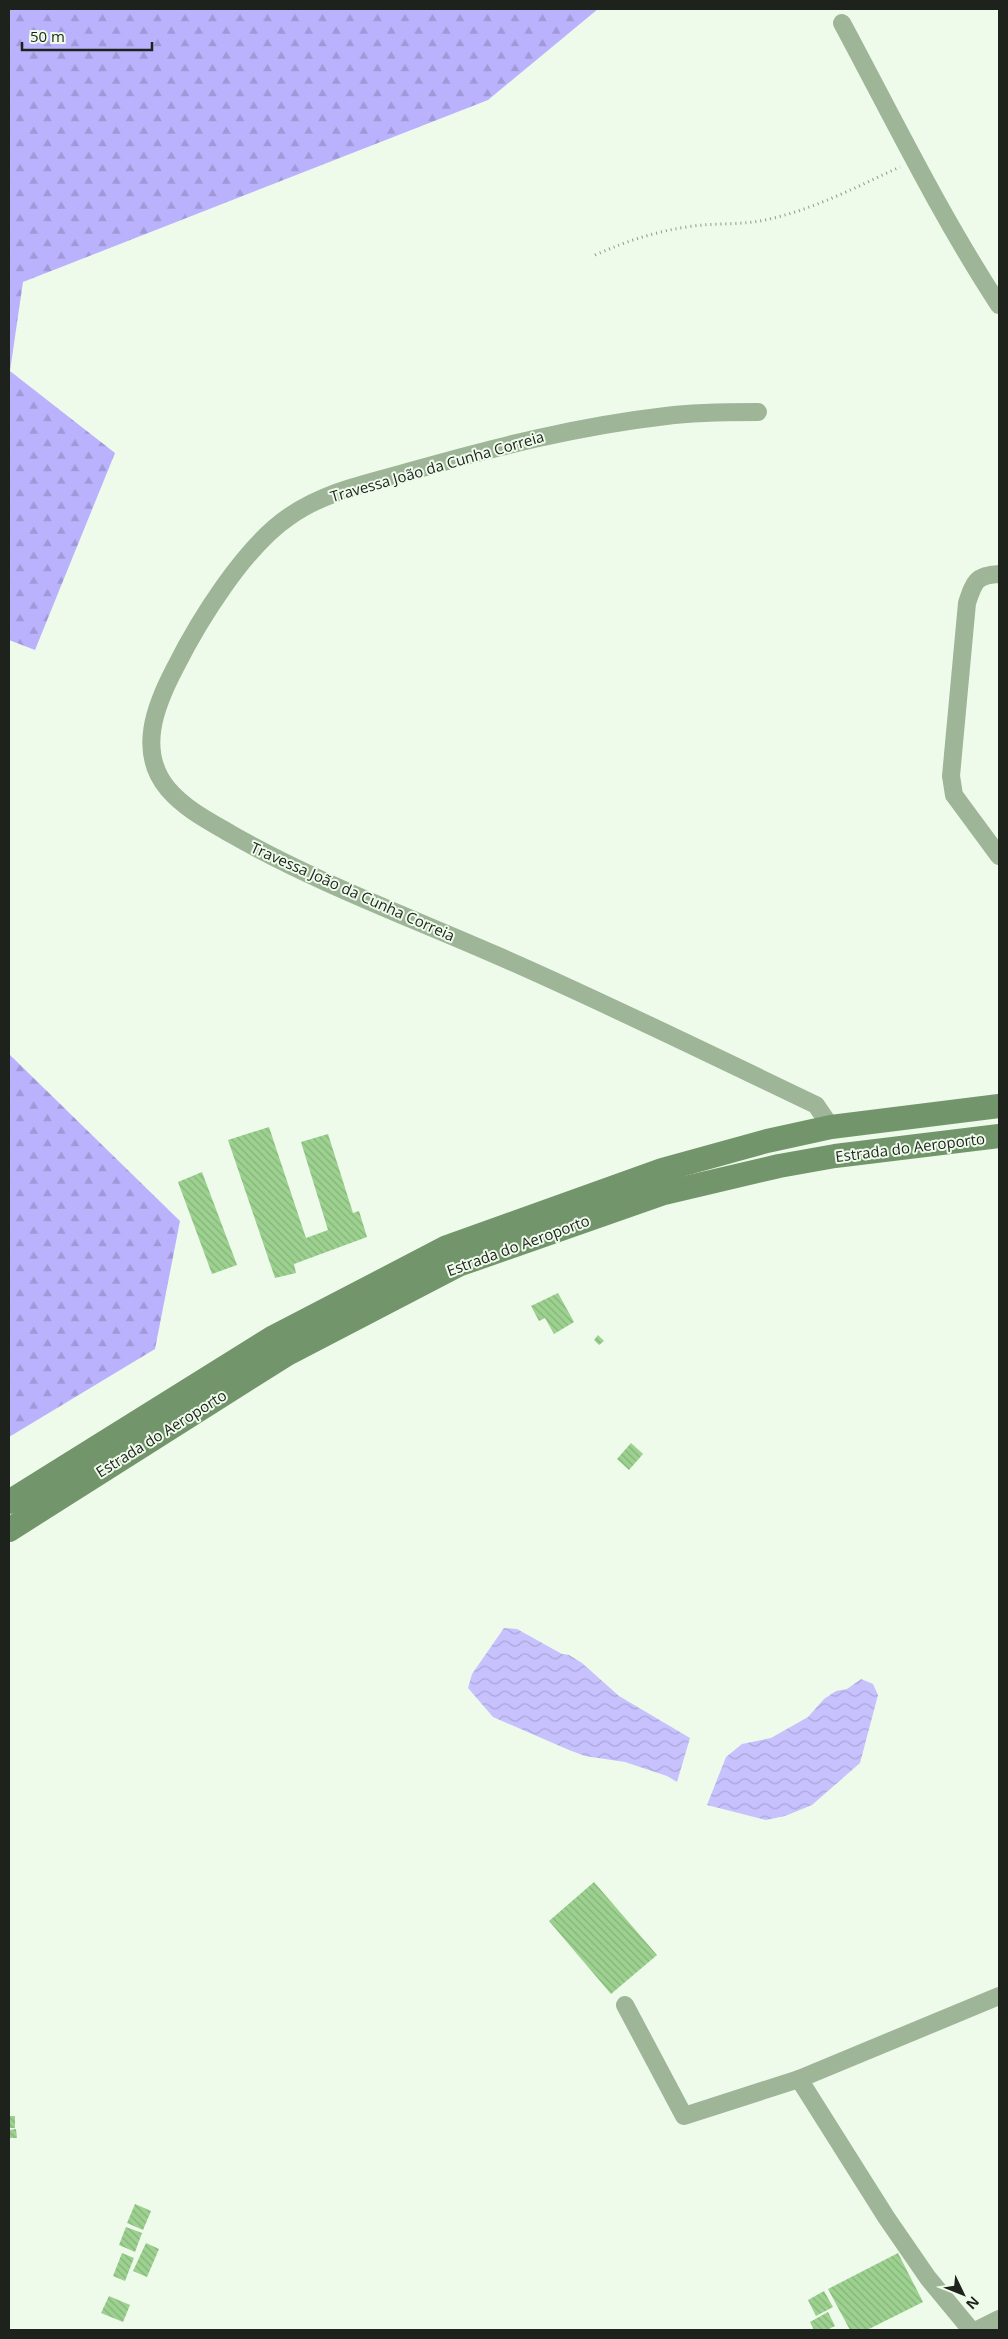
<svg xmlns="http://www.w3.org/2000/svg" width="1008" height="2339" viewBox="0 0 1008 2339" font-family="'Open Sans',sans-serif">
<defs>
<pattern id="forest-firs" width="22" height="20" patternUnits="userSpaceOnUse" patternTransform="scale(1.25)"><rect width="22" height="20" fill="#bbb2fe"/><path d="M5 1l3.5 6h-7zM16 11l3.5 6h-7z" fill="#a099d9"/></pattern>
<pattern id="water-waves" width="16" height="10" patternUnits="userSpaceOnUse" patternTransform="scale(1.25)"><rect width="16" height="10" fill="#c7c1fe"/><path d="M0 5q4-4 8 0t8 0" fill="none" stroke="#aaa6d9"/></pattern>
<pattern id="building-back-hatch" width="6" height="6" patternUnits="userSpaceOnUse" patternTransform="scale(1.25)"><rect width="6" height="6" fill="#9cd18f"/><path d="M-1 5l2 2M0 0l6 6M5-1l2 2" fill="none" stroke="#86b37b"/></pattern>
</defs>
<rect width="100%" height="100%" fill="#eefbea"/>
<g fill="url(#forest-firs)">
<path d="M9,9H598L488,100L23,282L10,371L115,453L35,650L9,640Z"/>
<path d="M9,1054L180,1221L155,1349L9,1437Z"/>
</g>
<g fill="url(#water-waves)">
<path d="M504,1628L517,1629L562,1654L569,1655L582,1663L619,1696L690,1738L677,1782L667,1776L625,1762L585,1756L569,1750L493,1717L468,1688L472,1674Z"/>
<path d="M861,1679L873,1684L878,1695L860,1763L812,1805L785,1816L766,1820L707,1805L726,1757L742,1744L771,1738L808,1717L824,1699L836,1691L847,1689Z"/>
</g>
<g fill="url(#building-back-hatch)">
<path d="M269,1127L306,1238L328,1230L301,1142L328,1134L353,1213L359,1211L367,1237L294,1264L296,1273L275,1278L228,1140Z"/>
<path d="M202,1172L237,1265L212,1274L178,1182Z"/>
<path d="M558,1293L574,1322L554,1334L545,1318L539,1321L531,1306Z"/>
<path d="M598,1335L604,1341L599,1345L594,1340Z"/>
<path d="M631,1443L643,1454L629,1470L617,1459Z"/>
<path d="M594,1882L657,1955L611,1994L549,1921Z"/>
<rect x="9" y="2116" width="6" height="12"/>
<path d="M16,2129L17,2138H9V2130Z"/>
<path d="M135,2204L151,2211L143,2230L127,2223Z"/>
<path d="M126,2227L142,2233L135,2252L119,2245Z"/>
<path d="M146,2243L159,2249L147,2277L133,2271Z"/>
<path d="M122,2253L134,2258L125,2281L113,2276Z"/>
<path d="M898,2253L923,2302L867,2330H850L828,2289Z"/>
<path d="M824,2291L833,2307L816,2316L808,2300Z"/>
<path d="M109,2296L130,2305L123,2322L101,2313Z"/>
<path d="M828,2312L835,2326L827,2330H814L810,2322Z"/>
</g>
<g fill="none" stroke-linecap="round" stroke-linejoin="round">
<path stroke="#8e988c" stroke-width="3" stroke-dasharray="1 4" stroke-linecap="butt" d="M595,255C629,240 657,231 693,226C717,223 742,225 765,220C813,210 856,187 900,167"/>
<g stroke="#9eb598" stroke-width="18">
<path d="M842,23C893,118 940,215 999,305"/>
<path d="M758,412C727,412 696,412 666,416C579,426 495,447 411,471C369,483 326,491 290,516C245,546 199,620 175,668C155,706 137,752 168,789C185,809 209,821 231,834C315,882 407,916 496,955C604,1002 709,1054 816,1105L831,1127"/>
<path d="M999,574C976,575 974,582 967,603L951,776L954,795L999,856"/>
<path d="M625,2005L684,2116L799,2079L999,1996"/>
<path d="M799,2079L886,2217L928,2278L971,2330"/>
<path d="M977,2330L999,2319"/>
</g>
<g stroke="#73956b" stroke-width="24">
<path d="M9,1502L272,1338L447,1247L662,1170L767,1141L831,1127L999,1106"/>
<path d="M9,1530L287,1354L458,1265L664,1193L779,1166L835,1156L999,1136"/>
</g>
</g>
<g text-anchor="middle" dominant-baseline="central" stroke-width="4" stroke-linejoin="round" paint-order="stroke">
<g font-size="15" fill="#1d221c" stroke="#eefbea">
<text transform="translate(437 466) rotate(-16)">Travessa João da Cunha Correia</text>
<text transform="translate(353 891) rotate(24)">Travessa João da Cunha Correia</text>
<text transform="translate(910 1147) rotate(-7)">Estrada do Aeroporto</text>
<text transform="translate(518 1245) rotate(-20)">Estrada do Aeroporto</text>
<text transform="translate(161 1433) rotate(-32)">Estrada do Aeroporto</text>
</g>
</g>
<rect width="1008" height="2339" fill="none" stroke="#1d221c" stroke-width="20"/>
<g transform="translate(963 2294) rotate(133)" stroke="#eefbea" stroke-width="4" paint-order="stroke">
<path d="M0-4L9 19L0 12L-9 19Z" fill="#1d221c"/>
<text y="-8" font-size="14" font-weight="bold" text-anchor="middle" fill="#1d221c">N</text>
</g>
<path d="M22 42v8h130v-8" fill="none" stroke="#1d221c" stroke-width="2.5"/>
<text x="30" y="42" font-size="15" fill="#1d221c" stroke="#eefbea" stroke-width="4" paint-order="stroke">50 m</text>
</svg>
